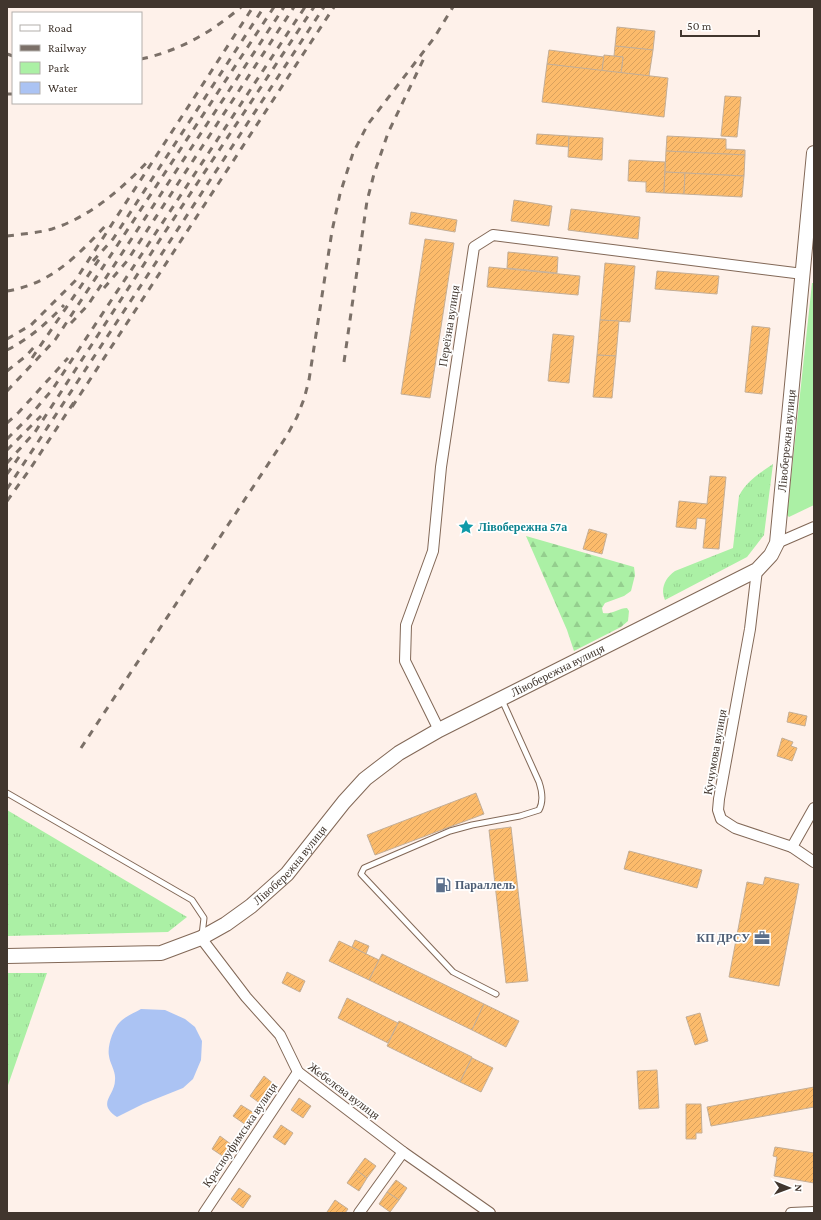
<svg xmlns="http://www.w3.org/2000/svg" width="821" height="1220" viewBox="0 0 821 1220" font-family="'Crimson Pro',serif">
<defs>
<pattern id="grass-tufts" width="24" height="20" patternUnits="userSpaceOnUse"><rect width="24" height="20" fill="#abf0a5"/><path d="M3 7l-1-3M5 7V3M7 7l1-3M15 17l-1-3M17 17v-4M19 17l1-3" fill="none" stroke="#94ce8e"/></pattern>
<pattern id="forest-firs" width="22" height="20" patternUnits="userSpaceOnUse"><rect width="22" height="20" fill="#abf0a5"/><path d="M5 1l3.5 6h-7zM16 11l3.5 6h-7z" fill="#94ce8e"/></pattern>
<pattern id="building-hatch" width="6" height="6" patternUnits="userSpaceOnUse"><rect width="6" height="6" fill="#fcbb6b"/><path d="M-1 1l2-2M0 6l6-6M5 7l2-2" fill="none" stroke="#d9a15d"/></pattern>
</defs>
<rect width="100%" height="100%" fill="#fef1ea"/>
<g fill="url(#grass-tufts)">
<path d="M773,464L764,535L747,557L665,600C660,589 665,578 675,571L733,548L739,496C746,481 760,473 773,464Z"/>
<path d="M7,810L187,917L168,932L7,936Z"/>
<path d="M7,973H47L7,1088Z"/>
</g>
<path fill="url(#forest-firs)" d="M526,536L634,567L635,575L631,591L624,596L605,603L602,608L603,613C611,615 619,608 627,608L629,611L628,621L621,627L574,651L567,630Z"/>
<path fill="#abf0a5" d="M812,283H814V505L789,517L787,515Z"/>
<path fill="#abc3f3" d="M141,1009L165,1010L185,1019L195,1027L202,1041L201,1060L193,1079L183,1088L143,1104L117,1117C96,1103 115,1096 115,1080C116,1071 110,1064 109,1056C107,1046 113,1029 120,1022C126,1016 134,1013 141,1009Z"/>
<g fill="url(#building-hatch)" stroke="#c4ae96">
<path d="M617,27L655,31L653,50L615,46Z"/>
<path d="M615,46L653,50L649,76L621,73L623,57L614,56Z"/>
<path d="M549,50L604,57L602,71L547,64Z"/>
<path d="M604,55L623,57L621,73L602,71Z"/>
<path d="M547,64L668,78L664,117L542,102Z"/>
<path d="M725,96L741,97L737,137L721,136Z"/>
<path d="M537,134L569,136V147L536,144Z"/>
<path d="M569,136L603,138L602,160L568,157Z"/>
<path d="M667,136L726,139V149L745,150V155L666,151Z"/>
<path d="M666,151L745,155L744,176L665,172Z"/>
<path d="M629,160L665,162L664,193L646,192V182L628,181Z"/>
<path d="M665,172L685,173L684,194L664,193Z"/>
<path d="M685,173L744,176L742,197L684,194Z"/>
<path d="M514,200L552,206L549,226L511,221Z"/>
<path d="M571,209L640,217L638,239L568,230Z"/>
<path d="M411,212L457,220L455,232L409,224Z"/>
<path d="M425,239L454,243L430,398L401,394Z"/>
<path d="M508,252L558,257L557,273L507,268Z"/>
<path d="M605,263L635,266L630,322L600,320Z"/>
<path d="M489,267L580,276L578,295L487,287Z"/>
<path d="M657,271L719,276L717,294L655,289Z"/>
<path d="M600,320L619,321L616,356L597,355Z"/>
<path d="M752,326L770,328L762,394L745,392Z"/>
<path d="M553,334L574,336L569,383L548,381Z"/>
<path d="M597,355L616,356L612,398L593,397Z"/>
<path d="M710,476L726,477L719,549L703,548L706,519L697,518L696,529L676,527L679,501L707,504Z"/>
<path d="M589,529L607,534L602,554L583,549Z"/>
<path d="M789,712L807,716L805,726L787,722Z"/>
<path d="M782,738L793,742L791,746L797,748L792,761L777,756Z"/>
<path d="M476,793L484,814L375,855L367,835Z"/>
<path d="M511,827L528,981L506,983L489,830Z"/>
<path d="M629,851L702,870L697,888L624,869Z"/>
<path d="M765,877L799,884L779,986L729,977L747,882L763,885Z"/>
<path d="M355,940L369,946L366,954L352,947Z"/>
<path d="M339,941L379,960L369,980L329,961Z"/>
<path d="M382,954L484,1004L472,1030L369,980Z"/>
<path d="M287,972L305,981L300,992L282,983Z"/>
<path d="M347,998L398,1023L388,1043L338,1018Z"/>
<path d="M484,1004L519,1021L506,1047L472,1030Z"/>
<path d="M700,1013L708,1041L695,1045L686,1017Z"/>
<path d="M399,1021L472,1057L460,1082L387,1046Z"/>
<path d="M472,1058L493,1068L481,1092L460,1082Z"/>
<path d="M657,1070L659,1108L639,1109L637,1071Z"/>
<path d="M264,1076L275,1085L261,1104L250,1096Z"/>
<path d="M814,1087V1107L711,1126L707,1107Z"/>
<path d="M299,1098L311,1106L303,1118L291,1110Z"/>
<path d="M686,1104H701L702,1133H696V1139H686Z"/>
<path d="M241,1105L254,1113L246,1125L233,1116Z"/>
<path d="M281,1125L293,1133L285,1145L273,1137Z"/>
<path d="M220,1136L232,1145L224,1157L212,1149Z"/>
<path d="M775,1147L814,1153V1183L774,1176L777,1157L773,1156Z"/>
<path d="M365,1158L376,1166L367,1178L356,1170Z"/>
<path d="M356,1170L367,1178L359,1191L347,1183Z"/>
<path d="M396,1180L407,1188L399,1200L387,1192Z"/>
<path d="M239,1188L251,1196L243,1208L231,1199Z"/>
<path d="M387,1192L399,1200L390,1212L379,1204Z"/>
<path d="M335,1200L348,1209L345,1213H329L327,1212Z"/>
</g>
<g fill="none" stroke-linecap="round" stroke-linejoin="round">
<defs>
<g id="lane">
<path d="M7,793L192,900L204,918L202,935"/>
<path d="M496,994L453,972L361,874L364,868L450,831L472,825L520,816L539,810C544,801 542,791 539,782L502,700"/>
</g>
<g id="street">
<path d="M777,543L814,527"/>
<path d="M757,570L750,629L719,799L718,810L721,819L735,828L792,847L814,808"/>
<path d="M439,730L405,661L406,625L433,551L441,467L474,247L493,235L803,274"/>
<path d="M792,847L814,862"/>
<path d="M201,938L246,997L280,1035L298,1072L403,1152L490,1213"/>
<path d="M204,1213L298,1072"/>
<path d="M359,1213L403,1152"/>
<path d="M791,1213L814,1212"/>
</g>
<g id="secondary">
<path id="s1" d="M7,956L161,953L201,938L226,924L251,906L287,874L344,802L365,779L399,753L439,730L757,570L771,555L777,543L814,153"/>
</g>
</defs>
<use href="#lane" stroke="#826857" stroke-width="7"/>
<use href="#street" stroke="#826857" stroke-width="12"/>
<use href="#secondary" stroke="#826857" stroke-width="16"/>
<use href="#lane" stroke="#fff" stroke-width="5"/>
<use href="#street" stroke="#fff" stroke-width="10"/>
<use href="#secondary" stroke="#fff" stroke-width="14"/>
<g stroke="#7b7068" stroke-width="3" stroke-dasharray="7 7" stroke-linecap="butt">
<path d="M7,54L13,56"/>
<path d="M141,59C179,51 212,32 241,7"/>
<path d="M7,94H13"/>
<path d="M7,236C22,234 38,233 52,229C90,217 123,188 149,160"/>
<path d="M93,261L113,239L264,7"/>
<path d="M104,288L127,261L294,7"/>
<path d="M7,291C52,284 79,254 108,223"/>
<path d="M71,323L88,305L284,7"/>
<path d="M7,339L31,325L75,281L253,7"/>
<path d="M7,350C29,339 47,323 64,305"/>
<path d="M32,358L100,258"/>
<path d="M344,362L367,201L374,174L388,133L426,54"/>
<path d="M7,371L26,356L34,347"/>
<path d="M7,391L55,340L274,7"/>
<path d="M72,407L334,7"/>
<path d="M7,423L19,412L68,358"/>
<path d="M7,439L28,418L52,390L305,7"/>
<path d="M7,450L41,416"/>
<path d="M7,463L35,432L163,235L314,7"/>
<path d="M7,474L21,454"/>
<path d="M7,489L324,7"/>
<path d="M7,501L30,469L74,402"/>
<path d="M81,748L286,437L297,417L304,399L309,380L332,231L340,194L353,153L368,124L434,38L453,7"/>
</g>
</g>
<defs>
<symbol id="sight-bare" viewBox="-9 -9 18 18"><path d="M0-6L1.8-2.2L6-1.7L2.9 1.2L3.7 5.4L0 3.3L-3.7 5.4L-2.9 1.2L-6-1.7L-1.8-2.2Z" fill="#0f9aa8" stroke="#fff" stroke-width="2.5" paint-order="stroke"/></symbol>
<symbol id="fuel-bare" viewBox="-9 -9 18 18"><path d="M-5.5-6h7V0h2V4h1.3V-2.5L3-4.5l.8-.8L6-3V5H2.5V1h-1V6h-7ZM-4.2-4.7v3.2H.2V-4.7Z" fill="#5c6f8a" stroke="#fff" stroke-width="2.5" paint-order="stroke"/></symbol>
<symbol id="office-bare" viewBox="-9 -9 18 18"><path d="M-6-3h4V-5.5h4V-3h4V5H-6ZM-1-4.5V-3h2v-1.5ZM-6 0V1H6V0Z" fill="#5c6f8a" stroke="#fff" stroke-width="2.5" paint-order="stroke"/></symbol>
</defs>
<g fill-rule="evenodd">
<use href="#sight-bare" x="455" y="516" width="22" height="22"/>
<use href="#fuel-bare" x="432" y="874" width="22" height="22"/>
<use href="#office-bare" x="751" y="927" width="22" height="22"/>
</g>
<g text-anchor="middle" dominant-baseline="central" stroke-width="3.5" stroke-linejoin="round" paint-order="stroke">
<g font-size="12" fill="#41362e" stroke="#fff">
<text transform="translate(449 326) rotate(-81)">Переїзна вулиця</text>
<text stroke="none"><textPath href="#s1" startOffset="1009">Лівобережна вулиця</textPath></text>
<text stroke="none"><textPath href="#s1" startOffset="649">Лівобережна вулиця</textPath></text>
<text transform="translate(715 752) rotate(-80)">Кучумова вулиця</text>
<text stroke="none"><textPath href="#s1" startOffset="313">Лівобережна вулиця</textPath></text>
<text transform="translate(344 1091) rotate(37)">Жебелєва вулиця</text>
<text transform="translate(240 1135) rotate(-56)">Красноуфимська вулиця</text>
</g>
<g font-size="12" font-weight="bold" fill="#0d838f" stroke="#fff" text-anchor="start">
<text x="478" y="527">Лівобережна 57а</text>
</g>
<g font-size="12" font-weight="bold" fill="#4e5e75" stroke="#fff" text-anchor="start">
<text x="455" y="885">Параллель</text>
<text x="750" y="938" text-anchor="end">КП ДРСУ</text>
</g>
</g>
<rect width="821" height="1220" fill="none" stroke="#41362e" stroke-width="16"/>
<rect x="12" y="12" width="130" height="92" fill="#ffffff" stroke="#b3afab"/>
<rect x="20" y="25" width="20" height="6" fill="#ffffff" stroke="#b3afab"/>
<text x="48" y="32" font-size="12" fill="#41362e">Road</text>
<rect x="20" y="45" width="20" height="6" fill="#7b7068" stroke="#b3afab"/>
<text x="48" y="52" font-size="12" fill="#41362e">Railway</text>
<rect x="20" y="62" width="20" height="12" fill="#abf0a5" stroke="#b3afab"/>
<text x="48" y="72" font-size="12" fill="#41362e">Park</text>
<rect x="20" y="82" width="20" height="12" fill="#abc3f3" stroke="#b3afab"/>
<text x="48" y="92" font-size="12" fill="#41362e">Water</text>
<g transform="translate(789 1188) rotate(91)" stroke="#ffffff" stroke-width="3" paint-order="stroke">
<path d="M0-3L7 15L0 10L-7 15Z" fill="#41362e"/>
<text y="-6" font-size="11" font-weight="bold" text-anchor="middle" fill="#41362e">N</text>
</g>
<path d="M681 30v6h78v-6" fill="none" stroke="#41362e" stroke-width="2"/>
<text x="687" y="30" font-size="12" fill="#41362e" stroke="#ffffff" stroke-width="3" paint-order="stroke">50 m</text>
</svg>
